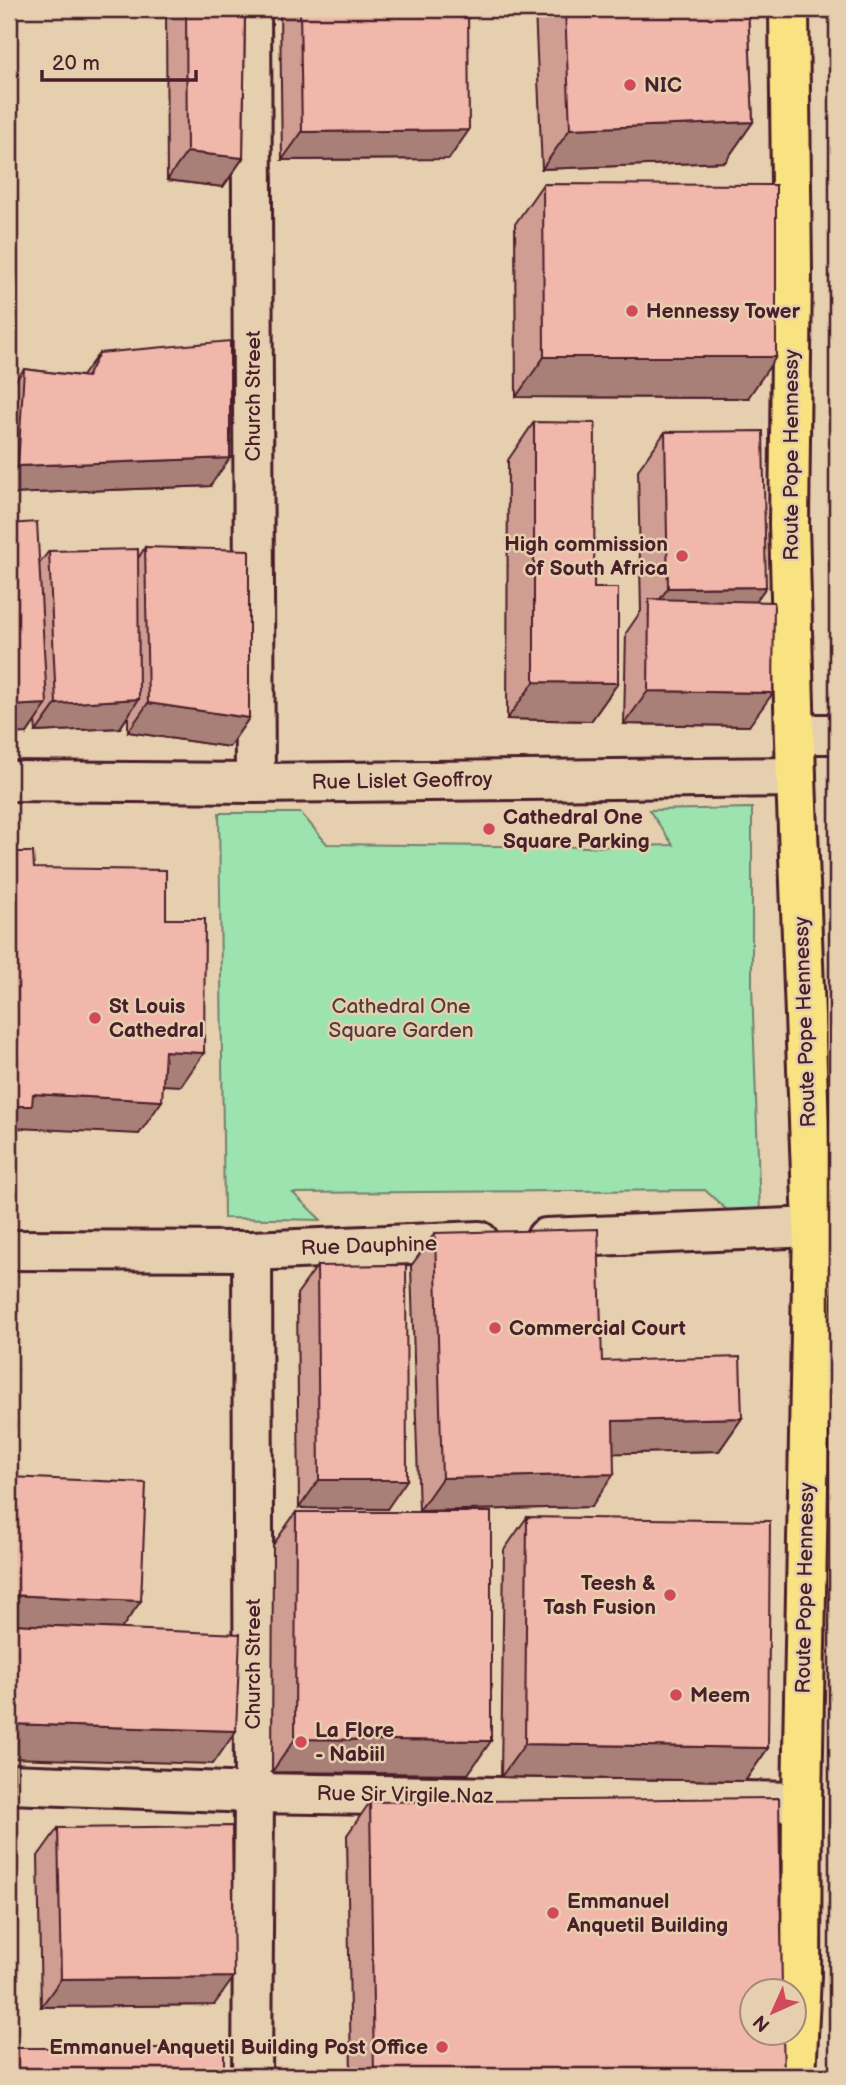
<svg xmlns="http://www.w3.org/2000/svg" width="846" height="2085" viewBox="0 0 846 2085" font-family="'Balsamiq Sans',sans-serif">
<rect width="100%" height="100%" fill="#e5cfae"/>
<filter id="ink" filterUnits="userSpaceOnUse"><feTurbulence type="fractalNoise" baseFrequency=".0143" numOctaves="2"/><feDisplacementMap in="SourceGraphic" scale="14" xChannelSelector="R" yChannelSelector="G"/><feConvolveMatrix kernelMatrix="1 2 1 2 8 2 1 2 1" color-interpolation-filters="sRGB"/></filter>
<g filter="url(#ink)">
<path fill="#9ce3b0" stroke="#73816e" stroke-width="2" d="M752,808V985L760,1214L730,1213L705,1190L293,1193L321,1220L224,1218L219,813H301L327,844L589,847L673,845L649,810Z"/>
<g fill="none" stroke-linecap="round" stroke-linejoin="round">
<defs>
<g id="minor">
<path d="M251,9L255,783"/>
<path d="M795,734H837"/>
<path d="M9,781L255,783L796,777"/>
<path d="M546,1238L813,1227H837"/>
<path d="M9,1250L252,1251L479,1241"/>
<path d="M252,1251L254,1793L252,2076"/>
<path d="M9,1784L254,1793L802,1802"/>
</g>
<path id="major" d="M789,9L792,271L789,524L796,777L813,1227L802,1802L801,1976L796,2076"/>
</defs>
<use href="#minor" stroke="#4a1f2b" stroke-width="44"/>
<use href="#major" stroke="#4a1f2b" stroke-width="44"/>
<use href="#minor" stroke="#e5cfae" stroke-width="38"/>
<use href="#major" stroke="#f8e281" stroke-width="38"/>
</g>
<g fill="#cf9d92" stroke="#4a1f2b" stroke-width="2">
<path d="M166,9H245L243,158L223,187L167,180Z"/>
<path d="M280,9H468L449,159L282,160Z"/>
<path d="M535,9H748L753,122L725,162L542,169Z"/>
<path d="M543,184L748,398L516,397L515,224Z"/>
<path d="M99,353L210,486L9,494V390L24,369L82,376Z"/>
<path d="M534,422L594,588L618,683L591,721L507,719L508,460Z"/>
<path d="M665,432L766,587L756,601L749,726L624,724L626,633L641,611L638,470Z"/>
<path d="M145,547L249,718L229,747L128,732V716L120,728L36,732L35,721L27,733L39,564L49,551L139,557Z"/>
<path d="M435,1233L602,1361L742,1418L719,1451L614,1453L591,1507L419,1511L411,1266Z"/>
<path d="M317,1266L387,1509L299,1508L297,1294Z"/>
<path d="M296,1512L468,1774L272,1772L273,1545Z"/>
<path d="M527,1517L768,1748L745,1781L501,1777L504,1550Z"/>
<path d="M370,1802L784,2076H351L347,1835Z"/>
<path d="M58,1828L214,2005L41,2007L38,1856Z"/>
</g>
<g fill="#a98077" stroke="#4a1f2b" stroke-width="2">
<path d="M753,122L725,162L542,169L570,129Z"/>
<path d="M469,130L449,159L282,160L302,132Z"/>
<path d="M187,152L243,158L223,187L167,180Z"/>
<path d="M544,357H776L748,398L516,397Z"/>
<path d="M230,458L210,486L9,494V478L18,466Z"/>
<path d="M766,587L739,625L649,615L668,588Z"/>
<path d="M534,682L618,683L591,721L507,719Z"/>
<path d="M648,691L773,693L749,726L624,724Z"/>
<path d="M139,699L120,728L36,732L56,704Z"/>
<path d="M148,703L249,718L229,747L128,732Z"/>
<path d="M47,704L27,733L9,734V706Z"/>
<path d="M165,1051L204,1053L181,1086L142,1084Z"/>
<path d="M33,1094L162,1101L139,1134L17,1128L9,1139V1106Z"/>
<path d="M742,1418L719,1451L590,1454L613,1421Z"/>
<path d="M614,1474L591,1507L419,1511L442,1478Z"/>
<path d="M319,1480H407L387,1509L299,1508Z"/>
<path d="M9,1595L141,1601L121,1629L9,1624Z"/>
<path d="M9,1724L236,1731L213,1764L9,1758Z"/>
<path d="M295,1739L491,1741L468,1774L272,1772Z"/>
<path d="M525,1744L768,1748L745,1781L501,1777Z"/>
<path d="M17,1921L9,1933V1922Z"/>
<path d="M234,1977L214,2005L41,2007L61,1979Z"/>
</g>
<g fill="#f1b7aa" stroke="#4a1f2b" stroke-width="2">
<path d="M9,9H13L10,157H9Z"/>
<path d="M186,9H245L243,158L187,152Z"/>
<path d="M300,9H468L469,130L302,132Z"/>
<path d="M565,9H748L753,122L570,129Z"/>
<path d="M543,184L776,185V357H544Z"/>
<path d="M230,341V458L18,466L24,369L87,377L99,353Z"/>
<path d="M534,422L595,423L594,588H618V683L534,682Z"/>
<path d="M763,431L766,587L668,588L665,432Z"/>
<path d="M37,522L47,704L9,706V524Z"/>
<path d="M145,547L249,550V718L148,703Z"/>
<path d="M138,549L139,699L56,704L49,551Z"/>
<path d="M649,599L774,602L773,693L648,691Z"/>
<path d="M9,852H33L34,868L166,870V919H205L204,1053L165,1051L162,1101L33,1094L32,1106H9Z"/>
<path d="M598,1229L602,1361L740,1357L742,1418L613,1421L614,1474L442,1478L435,1233Z"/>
<path d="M406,1265L407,1480H319L317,1266Z"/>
<path d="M9,1477L146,1483L141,1601L9,1595Z"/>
<path d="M296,1512H491V1741L295,1739Z"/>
<path d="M527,1517L770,1521L768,1748L525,1744Z"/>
<path d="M9,1624L240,1634L236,1731L9,1724Z"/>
<path d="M9,1763H14L17,1921L9,1922Z"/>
<path d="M779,1798L782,1991H752V2033H783L784,2076H374L370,1802Z"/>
<path d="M232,1826L234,1977L61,1979L58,1828Z"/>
<rect x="9" y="2048" width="215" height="28"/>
</g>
</g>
<g fill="#d1495b" stroke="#e5cfae" stroke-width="2.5">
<circle cx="630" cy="85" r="7"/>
<circle cx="632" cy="311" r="7"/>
<circle cx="682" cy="556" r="7"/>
<circle cx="489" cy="829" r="7"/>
<circle cx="95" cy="1018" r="7"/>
<circle cx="495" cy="1328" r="7"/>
<circle cx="670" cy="1595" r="7"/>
<circle cx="676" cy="1695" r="7"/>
<circle cx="301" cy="1742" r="7"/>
<circle cx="553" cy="1913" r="7"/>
<circle cx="442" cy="2047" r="7"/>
</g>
<g text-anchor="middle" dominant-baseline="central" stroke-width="5" stroke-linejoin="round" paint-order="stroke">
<g font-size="21" font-weight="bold" fill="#4a1f2b" stroke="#e5cfae" text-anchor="start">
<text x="644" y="85">NIC</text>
<text x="646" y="311">Hennessy Tower</text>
<text x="668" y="544" text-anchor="end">High commission<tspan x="668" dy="24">of South Africa</tspan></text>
<text x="503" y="817">Cathedral One<tspan x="503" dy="24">Square Parking</tspan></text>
<text x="109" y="1006">St Louis<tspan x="109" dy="24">Cathedral</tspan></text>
<text x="509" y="1328">Commercial Court</text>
<text x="656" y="1583" text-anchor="end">Teesh &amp;<tspan x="656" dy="24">Tash Fusion</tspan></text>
<text x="690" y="1695">Meem</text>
<text x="315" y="1730">La Flore<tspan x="315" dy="24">- Nabiil</tspan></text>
<text x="567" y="1901">Emmanuel<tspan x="567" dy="24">Anquetil Building</tspan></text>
<text x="428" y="2047" text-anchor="end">Emmanuel Anquetil Building Post Office</text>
</g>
<g font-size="21" fill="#4a1f2b" stroke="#e5cfae">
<text transform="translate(253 396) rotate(-90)">Church Street</text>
<text transform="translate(791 455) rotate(-90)">Route Pope Hennessy</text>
<text transform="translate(402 781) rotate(-1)">Rue Lislet Geoffroy</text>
<text transform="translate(805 1022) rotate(-92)">Route Pope Hennessy</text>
<text transform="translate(369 1246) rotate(-2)">Rue Dauphine</text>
<text transform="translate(805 1588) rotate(-89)">Route Pope Hennessy</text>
<text transform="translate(253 1664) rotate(-90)">Church Street</text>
<text transform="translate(405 1795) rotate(1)">Rue Sir Virgile Naz</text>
</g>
<g font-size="21" fill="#563c3f" stroke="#e5cfae">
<text x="401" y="1006">Cathedral One<tspan x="401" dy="24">Square Garden</tspan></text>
</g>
</g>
<rect width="846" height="2085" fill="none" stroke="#e5cfae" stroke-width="35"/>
<rect x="18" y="18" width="811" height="2050" fill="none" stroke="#4a1f2b" stroke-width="2.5" filter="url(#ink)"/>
<g transform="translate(773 2012) rotate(225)"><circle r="33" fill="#e5cfae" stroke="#a7897a" stroke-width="2"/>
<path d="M0-5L12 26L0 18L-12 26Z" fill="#d1495b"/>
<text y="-10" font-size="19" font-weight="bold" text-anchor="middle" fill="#4a1f2b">N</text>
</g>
<path d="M42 70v10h154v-10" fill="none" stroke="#4a1f2b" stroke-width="3.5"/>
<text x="52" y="70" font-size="21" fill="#4a1f2b" stroke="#e5cfae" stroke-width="5" paint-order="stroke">20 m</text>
</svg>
